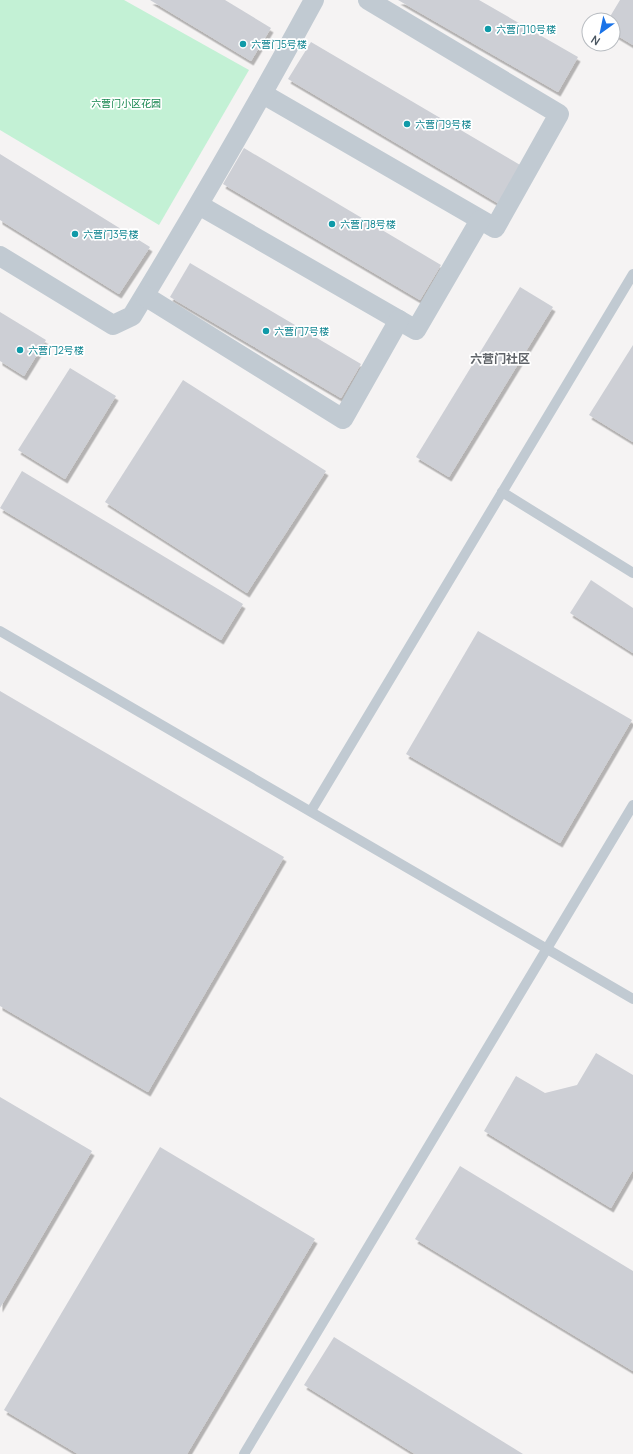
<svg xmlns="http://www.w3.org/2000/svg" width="633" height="1454" viewBox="0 0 633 1454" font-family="Manrope,'Noto Sans SC',sans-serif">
<defs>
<filter id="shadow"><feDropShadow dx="2.5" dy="4.5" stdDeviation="0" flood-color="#0004"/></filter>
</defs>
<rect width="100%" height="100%" fill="#f5f3f3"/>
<path fill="#c3f1d5" d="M0,0H124L249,70L159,225L0,130Z"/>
<g fill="#cdcfd5" filter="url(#shadow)">
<path d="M150,0H225L271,28L251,61Z"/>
<path d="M398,0H479L578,57L558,92Z"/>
<path d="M620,0H633V45L613,33V20H608Z"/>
<path d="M311,42L527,169L506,208L288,79Z"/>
<path d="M244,148L441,265L420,300L223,184Z"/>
<path d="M0,154L150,247L119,294L0,220Z"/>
<path d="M190,263L361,364L341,398L170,297Z"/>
<path d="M520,287L553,307L449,477L416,457Z"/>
<path d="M0,312L46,340L24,376L0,361Z"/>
<path d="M633,345V442L589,415Z"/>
<path d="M70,368L116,396L65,479L18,450Z"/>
<path d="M183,380L326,471L247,593L105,502Z"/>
<path d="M22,471L243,604L221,640L0,508Z"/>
<path d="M591,580L633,608V653L570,613Z"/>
<path d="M478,631L632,720L560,843L406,754Z"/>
<path d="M0,691L284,857L148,1092L0,1006Z"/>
<path d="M596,1053L633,1075V1170L611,1208L484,1131L516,1076L545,1093L577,1085Z"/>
<path d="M0,1097L92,1151L0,1308Z"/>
<path d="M160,1147L315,1239L187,1454H78L4,1410Z"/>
<path d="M460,1166L633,1271V1371L415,1239Z"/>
<path d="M334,1337L523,1454H415L304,1385Z"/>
</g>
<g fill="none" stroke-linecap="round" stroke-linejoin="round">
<g stroke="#c1cad2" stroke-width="10">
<path d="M502,492L633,573"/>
<path d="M0,631L633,999"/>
<path d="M311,811L633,274"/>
<path d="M244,1454L633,805"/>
</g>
<g stroke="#c1cad2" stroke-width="20">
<path d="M263,94L495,228L559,114L368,0"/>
<path d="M199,205L416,330L480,220"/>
<path d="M0,256L113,325L132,316C195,212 256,107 314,0"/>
<path d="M145,296L343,419L399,320"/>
</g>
</g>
<g fill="#0f9aa8" stroke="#fff" stroke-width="1.5">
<circle cx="488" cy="29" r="4"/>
<circle cx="243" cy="44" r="4"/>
<circle cx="407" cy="124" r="4"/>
<circle cx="332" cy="224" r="4"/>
<circle cx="75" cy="234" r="4"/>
<circle cx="266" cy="331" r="4"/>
<circle cx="20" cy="350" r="4"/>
</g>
<g text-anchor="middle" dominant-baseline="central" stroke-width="3.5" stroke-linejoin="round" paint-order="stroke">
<g font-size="10" fill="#0d838f" stroke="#fff" text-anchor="start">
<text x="496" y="29">六营门10号楼</text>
<text x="251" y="44">六营门5号楼</text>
<text x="415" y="124">六营门9号楼</text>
<text x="340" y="224">六营门8号楼</text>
<text x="83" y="234">六营门3号楼</text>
<text x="274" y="331">六营门7号楼</text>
<text x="28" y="350">六营门2号楼</text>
</g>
<g font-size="10" fill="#17864f" stroke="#fff">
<text x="126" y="103">六营门小区花园</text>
</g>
<g font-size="12" font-weight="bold" fill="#5f6368" stroke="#fff">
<text x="500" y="358">六营门社区</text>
</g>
</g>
<g transform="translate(601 32) rotate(213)"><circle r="19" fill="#ffffff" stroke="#b7bbc0"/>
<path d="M0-3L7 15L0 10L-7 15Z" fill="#1a73e8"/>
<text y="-6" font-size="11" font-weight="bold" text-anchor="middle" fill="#4a5661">N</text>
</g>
</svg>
